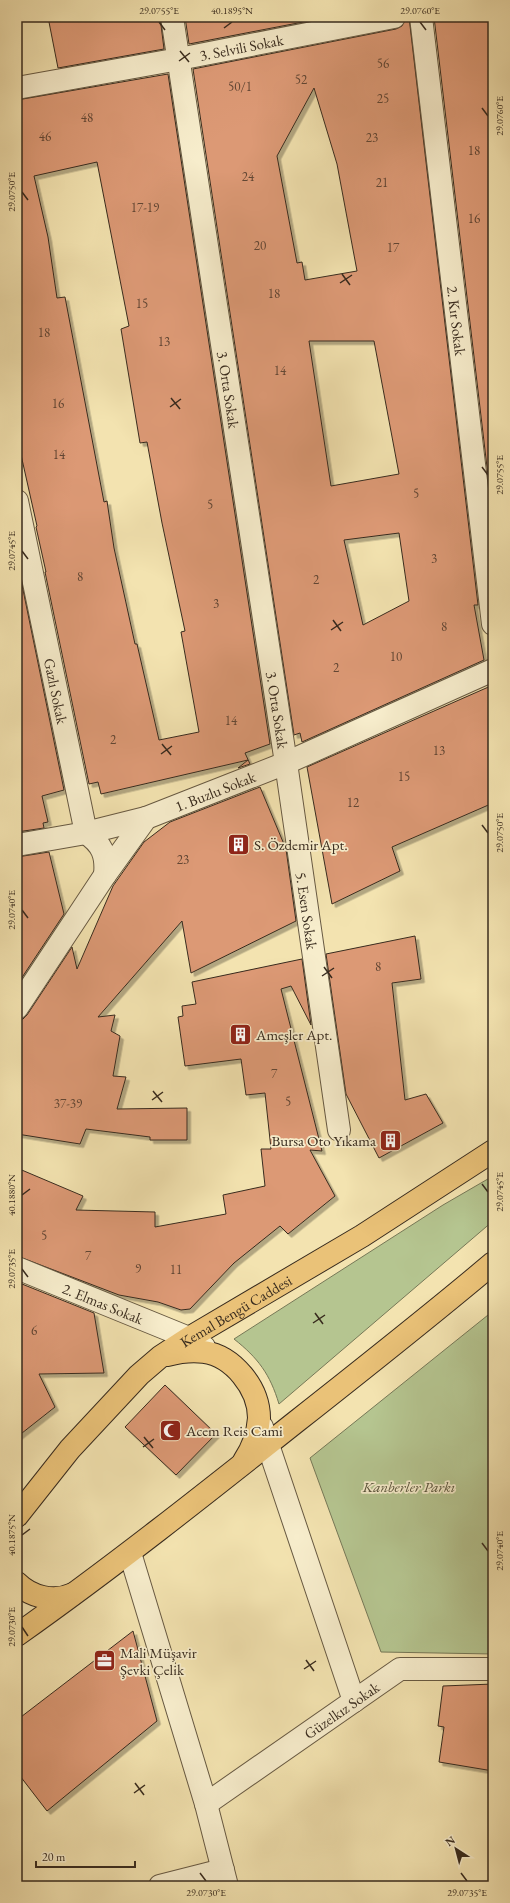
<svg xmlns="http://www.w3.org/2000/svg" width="510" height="1903" viewBox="0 0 510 1903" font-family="'EB Garamond',serif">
<defs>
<filter id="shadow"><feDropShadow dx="3.5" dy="3.5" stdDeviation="0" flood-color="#0004"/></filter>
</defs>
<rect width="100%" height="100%" fill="#f3e3b0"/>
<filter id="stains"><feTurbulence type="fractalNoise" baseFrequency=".005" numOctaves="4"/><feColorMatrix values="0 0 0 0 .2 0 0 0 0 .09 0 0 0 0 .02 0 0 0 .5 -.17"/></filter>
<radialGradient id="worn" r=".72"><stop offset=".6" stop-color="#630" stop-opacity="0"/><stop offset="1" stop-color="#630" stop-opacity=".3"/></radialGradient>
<g fill="#b5c590" stroke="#767857">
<path d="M493,1176V1221L279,1404C270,1374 258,1358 234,1339L443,1205Z"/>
<path d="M493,1311V1654L381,1652L310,1458Z"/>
</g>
<g fill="#dc9974" stroke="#382b1e" fill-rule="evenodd" filter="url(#shadow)">
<path d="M48,17H160L164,49L58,68Z"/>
<path d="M185,17H329L189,44Z"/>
<path d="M406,17H409L478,605H474L484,660L302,742L300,733L294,735L193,69L396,29L402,26ZM314,88L337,164L357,271L305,280L302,262L297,263L277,156ZM309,341H374L399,474L331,486ZM399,533L409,601L363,625L344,540Z"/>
<path d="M434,17H493V518Z"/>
<path d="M168,74L270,744L245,753L250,764L238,768L248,760L101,794L98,782L89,784L45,572H46L36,527L37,526L17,437V100ZM97,162L129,326L121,329L140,443L147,442L162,523L185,631L181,632L199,732L159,740L137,644H135L114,548L107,501L104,502L65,297L57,298L48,237L34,176Z"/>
<path d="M17,575H20L64,790L42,796L48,822L43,823L44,828L17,832Z"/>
<path d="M493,685V803L392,847L400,871L332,904L307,767Z"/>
<path d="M260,787L286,849L296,921L191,973L182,921L98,1017L115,1015L111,1031L120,1036L113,1076L126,1077L117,1109L187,1108V1140H150V1137L86,1129L80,1144L17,1134V1020L23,1019L27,1015L72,947L77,969L113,886L144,842L170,822Z"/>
<path d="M49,852L64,914L17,985V857Z"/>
<path d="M415,936L421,979L392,983L405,1100L426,1094L443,1123L379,1158L346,1094L326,954Z"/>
<path d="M302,959L311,1025L291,986L281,989L322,1151L310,1150L335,1196L288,1234L280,1226L234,1263L190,1309L181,1310L158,1302L119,1295L17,1256V1168L83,1196L76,1210L155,1212V1227L226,1214L223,1195L265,1186L261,1149H271L265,1093L246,1095L241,1059L185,1066L178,1017L183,1016L182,1006L196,1004L192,982Z"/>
<path d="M17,1282L94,1313L104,1373L39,1374L55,1407L17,1437Z"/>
<path d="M165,1385L216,1434L176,1475L125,1427Z"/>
<path d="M133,1631L157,1721L47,1811L17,1772V1720Z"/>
<path d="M493,1684V1771L439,1762L444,1727L438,1726L443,1686Z"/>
</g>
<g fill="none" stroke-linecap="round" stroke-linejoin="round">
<defs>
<g id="street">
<path id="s1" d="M172,17L286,763L339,1130"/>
<path id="s2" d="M421,17L493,624"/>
<path id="s3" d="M17,88L179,59L394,17"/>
<path id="s4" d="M17,501L86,833C102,844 107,855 105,875"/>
<path d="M17,845L86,833L146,818"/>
<path id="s5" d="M17,1008L105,875L146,818L286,763L493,670"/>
<path id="s6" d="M17,1268L189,1338L204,1347"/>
<path d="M262,1427L354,1701"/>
<path d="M130,1553L206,1804L227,1886"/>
<path id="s7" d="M206,1804L400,1669H493"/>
<path d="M160,1886L223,1870"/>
</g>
<g id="primary">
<path d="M167,1355C179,1352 191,1350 204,1352C233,1356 259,1388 259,1418C258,1433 252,1449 244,1461"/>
<path id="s8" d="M17,1516L70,1449L139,1375L160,1357L189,1338L362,1236L493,1151"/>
<path d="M17,1583C31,1597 54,1603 73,1594"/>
<path d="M17,1635C113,1567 205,1494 297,1421C363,1369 429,1317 493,1263"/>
</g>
</defs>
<use href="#street" stroke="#675942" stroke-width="24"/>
<use href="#primary" stroke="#382b1e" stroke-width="24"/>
<use href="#street" stroke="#f7edcc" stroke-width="22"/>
<use href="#primary" stroke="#eac278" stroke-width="22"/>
</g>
<path fill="none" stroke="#382b1e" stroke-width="1.5" d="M159,22L165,30M420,22L426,30M224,28L232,22M180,51L189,62M179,61L190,53M482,108L488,116M22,192L28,200M342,274L350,285M340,283L352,275M171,398L180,409M170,407L181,399M482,467L488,475M22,551L28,559M333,620L341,631M331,630L343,622M162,744L171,755M161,754L172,746M482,825L488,833M22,910L28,918M324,967L332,978M322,976L334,968M153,1091L162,1102M152,1100L163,1092M482,1184L488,1192M22,1195L30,1189M22,1269L28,1277M315,1313L323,1324M313,1323L325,1315M144,1437L153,1448M143,1447L154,1439M22,1535L30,1529M482,1543L488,1551M22,1627L28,1636M306,1660L314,1671M304,1669L316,1661M135,1783L144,1795M134,1793L145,1785M200,1873L206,1881M461,1873L467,1881"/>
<defs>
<symbol id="building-square" viewBox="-11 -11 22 22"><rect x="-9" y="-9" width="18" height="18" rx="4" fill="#8f2418" stroke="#f7edcc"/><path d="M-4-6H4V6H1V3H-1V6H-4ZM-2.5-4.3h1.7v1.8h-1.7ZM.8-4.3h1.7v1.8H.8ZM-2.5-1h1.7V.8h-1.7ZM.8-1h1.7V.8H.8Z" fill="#fff"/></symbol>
<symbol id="mosque-square" viewBox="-11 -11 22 22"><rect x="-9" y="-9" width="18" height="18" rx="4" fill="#8f2418" stroke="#f7edcc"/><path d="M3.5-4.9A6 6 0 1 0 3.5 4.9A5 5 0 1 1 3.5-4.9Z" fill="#fff"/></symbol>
<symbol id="office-square" viewBox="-11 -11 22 22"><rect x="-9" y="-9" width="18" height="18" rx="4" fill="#8f2418" stroke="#f7edcc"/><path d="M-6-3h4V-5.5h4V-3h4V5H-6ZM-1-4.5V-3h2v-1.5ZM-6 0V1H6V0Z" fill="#fff"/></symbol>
</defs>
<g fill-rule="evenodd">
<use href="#building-square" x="226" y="832" width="25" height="25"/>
<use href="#building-square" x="228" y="1022" width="25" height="25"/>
<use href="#building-square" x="378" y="1128" width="25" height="25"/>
<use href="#mosque-square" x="158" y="1418" width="25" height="25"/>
<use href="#office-square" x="92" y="1648" width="25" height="25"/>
</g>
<g text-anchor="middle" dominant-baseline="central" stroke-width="3.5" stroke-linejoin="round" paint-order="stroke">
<g font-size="13" fill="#614634">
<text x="383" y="63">56</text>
<text x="301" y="79">52</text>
<text x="240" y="86">50/1</text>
<text x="383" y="98">25</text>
<text x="87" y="117">48</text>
<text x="45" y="136">46</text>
<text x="372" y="137">23</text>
<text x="474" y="150">18</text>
<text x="248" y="176">24</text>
<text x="382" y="182">21</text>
<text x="145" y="207">17-19</text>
<text x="474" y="218">16</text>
<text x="260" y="245">20</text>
<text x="393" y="247">17</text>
<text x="274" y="293">18</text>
<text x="142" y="303">15</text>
<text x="44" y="332">18</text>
<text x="164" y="341">13</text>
<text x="280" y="370">14</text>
<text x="58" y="403">16</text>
<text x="59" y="454">14</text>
<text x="416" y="493">5</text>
<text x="210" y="504">5</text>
<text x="434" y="558">3</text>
<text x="80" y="576">8</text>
<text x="316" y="579">2</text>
<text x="216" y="603">3</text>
<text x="444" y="626">8</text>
<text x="396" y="656">10</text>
<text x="336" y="667">2</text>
<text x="231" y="720">14</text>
<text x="113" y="739">2</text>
<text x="439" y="750">13</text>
<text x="404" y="776">15</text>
<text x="353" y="802">12</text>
<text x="183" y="859">23</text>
<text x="378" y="966">8</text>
<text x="274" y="1073">7</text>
<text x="288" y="1101">5</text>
<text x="68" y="1103">37-39</text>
<text x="44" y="1235">5</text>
<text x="88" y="1255">7</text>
<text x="138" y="1268">9</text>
<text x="176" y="1269">11</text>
<text x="34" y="1330">6</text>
</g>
<g font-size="15" fill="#382b1e" stroke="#f7edcc">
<text stroke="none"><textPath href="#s3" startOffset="228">3. Selvili Sokak</textPath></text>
<text stroke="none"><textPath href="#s2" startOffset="306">2. Kır Sokak</textPath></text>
<text stroke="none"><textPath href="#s1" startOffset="377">3. Orta Sokak</textPath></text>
<text stroke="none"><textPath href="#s4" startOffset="194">Gazlı Sokak</textPath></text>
<text stroke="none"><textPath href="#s1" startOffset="701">3. Orta Sokak</textPath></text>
<text stroke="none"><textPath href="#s5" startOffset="304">1. Buzlu Sokak</textPath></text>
<text stroke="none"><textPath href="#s1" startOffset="904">5. Esen Sokak</textPath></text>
<text stroke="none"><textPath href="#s6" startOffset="93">2. Elmas Sokak</textPath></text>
<text stroke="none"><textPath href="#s8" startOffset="303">Kemal Bengü Caddesi</textPath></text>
<text stroke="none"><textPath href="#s7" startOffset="165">Güzelkız Sokak</textPath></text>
</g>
<g font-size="15" fill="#382b1e" stroke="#f7edcc" text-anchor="start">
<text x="254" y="844">S. Özdemir Apt.</text>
<text x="256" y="1034">Ameşler Apt.</text>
<text x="376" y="1140" text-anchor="end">Bursa Oto Yıkama</text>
<text x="186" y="1430">Acem Reis Cami</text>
<text x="120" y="1652">Mali Müşavir<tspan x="120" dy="17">Şevki Çelik</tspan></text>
</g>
<g font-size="15" font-style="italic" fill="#57523a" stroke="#f7edcc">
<text x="409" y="1486">Kanberler Parkı</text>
</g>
</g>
<rect width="510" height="1903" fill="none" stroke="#f3e3b0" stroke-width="44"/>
<g transform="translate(456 1849) rotate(324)" stroke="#f7edcc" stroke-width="3" paint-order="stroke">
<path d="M0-3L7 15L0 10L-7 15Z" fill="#382b1e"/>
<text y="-6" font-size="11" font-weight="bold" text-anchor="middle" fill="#382b1e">N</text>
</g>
<path d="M36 1861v6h99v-6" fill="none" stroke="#382b1e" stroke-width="2"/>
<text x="42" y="1861" font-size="12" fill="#382b1e" stroke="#f7edcc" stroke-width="3" paint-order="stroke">20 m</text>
<rect x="22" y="22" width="466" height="1859" fill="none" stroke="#382b1e" stroke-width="1.5"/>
<g font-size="10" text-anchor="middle" fill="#382b1e">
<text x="159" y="14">29.0755°E</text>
<text x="232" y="14">40.1895°N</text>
<text x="420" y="14">29.0760°E</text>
<text transform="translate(499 116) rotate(-90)" y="4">29.0760°E</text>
<text transform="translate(11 192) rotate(-90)" y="4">29.0750°E</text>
<text transform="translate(499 475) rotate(-90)" y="4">29.0755°E</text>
<text transform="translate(11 551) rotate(-90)" y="4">29.0745°E</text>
<text transform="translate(499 833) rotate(-90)" y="4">29.0750°E</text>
<text transform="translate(11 910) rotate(-90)" y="4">29.0740°E</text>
<text transform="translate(499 1192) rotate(-90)" y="4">29.0745°E</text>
<text transform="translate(11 1195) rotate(-90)" y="4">40.1880°N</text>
<text transform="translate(11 1269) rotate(-90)" y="4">29.0735°E</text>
<text transform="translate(11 1535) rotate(-90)" y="4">40.1875°N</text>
<text transform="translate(499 1551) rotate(-90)" y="4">29.0740°E</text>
<text transform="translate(11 1627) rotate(-90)" y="4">29.0730°E</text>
<text x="206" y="1896">29.0730°E</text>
<text x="467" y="1896">29.0735°E</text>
</g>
<rect width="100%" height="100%" filter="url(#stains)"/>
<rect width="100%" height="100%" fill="url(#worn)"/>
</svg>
